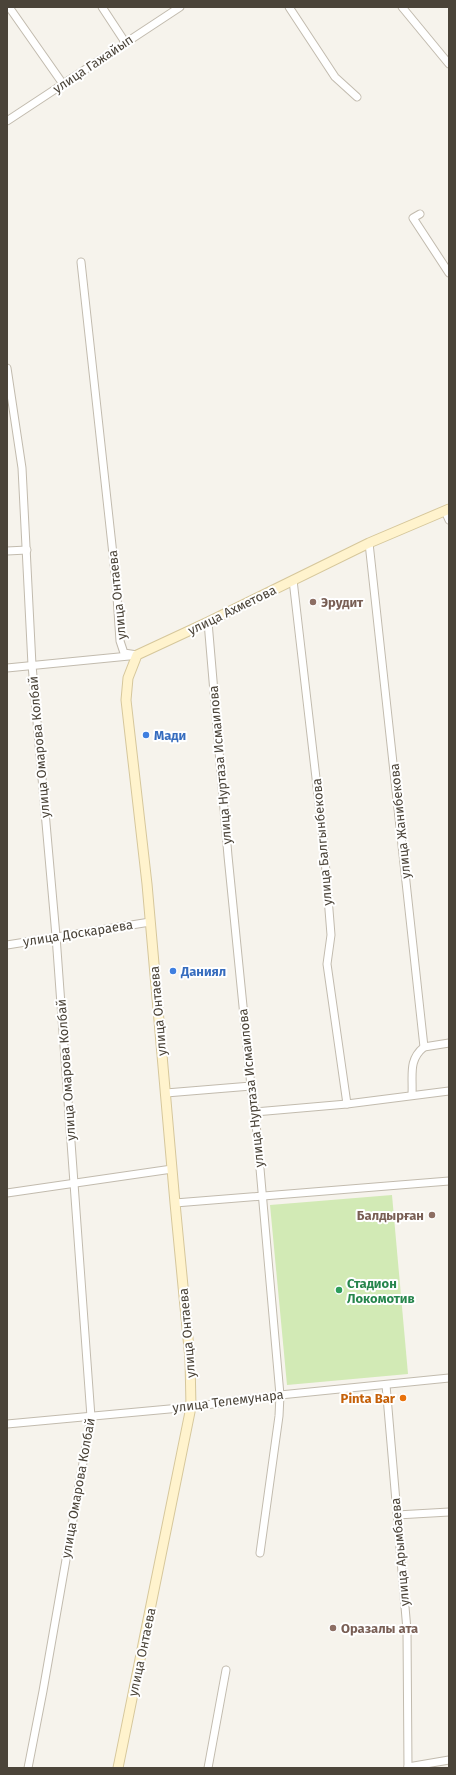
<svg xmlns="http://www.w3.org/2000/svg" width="456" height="1775" viewBox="0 0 456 1775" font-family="'Fira Sans',sans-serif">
<rect width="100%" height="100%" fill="#f6f3ec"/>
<path fill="#d2eab5" d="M392,1195L408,1374L287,1385L270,1205Z"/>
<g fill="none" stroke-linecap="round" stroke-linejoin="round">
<defs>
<g id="minor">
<path d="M9,7L63,84"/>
<path d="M102,7L125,42"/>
<path d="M289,7L335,77L357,97"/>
<path d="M402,7L449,64"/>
<path d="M7,121L180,7"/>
<path d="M420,214L413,218L449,273"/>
<path d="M81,262L116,582L120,641L124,653L137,655"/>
<path d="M7,368L22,468L32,665L56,936L91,1417L43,1691L28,1768"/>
<path d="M445,511L449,520"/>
<path d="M369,543L424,1047C408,1060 413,1075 412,1095"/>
<path d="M7,551L27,550"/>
<path d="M293,580L324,847L331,935L327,964L347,1104"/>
<path d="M208,622L228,856L251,1086L255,1112L280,1395L279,1416L260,1553"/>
<path d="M7,668L129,656"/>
<path d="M7,945L150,922"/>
<path d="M424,1047L449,1043"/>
<path d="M166,1093L251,1086"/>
<path d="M255,1112L347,1104L449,1091"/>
<path d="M7,1193L172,1169"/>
<path d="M175,1203L449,1181"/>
<path d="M386,1385L407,1630L408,1768"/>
<path d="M7,1424L191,1407L280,1395L449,1378"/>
<path d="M397,1515L449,1512"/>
<path d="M408,1767L449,1760"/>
<path d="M208,1768L226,1670"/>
</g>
<path id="secondary" d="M118,1768L191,1407L190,1359L175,1203L147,884L126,700L128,678L137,655L208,622L369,543L449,509"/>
</defs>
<use href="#minor" stroke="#c2bbae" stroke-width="9"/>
<use href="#secondary" stroke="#d6c79b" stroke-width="11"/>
<use href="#minor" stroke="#fff" stroke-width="7"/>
<use href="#secondary" stroke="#fff3cd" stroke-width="9"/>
</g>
<g fill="#8d6e63" stroke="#fff" stroke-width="1.5">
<circle cx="313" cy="602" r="4"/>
<circle cx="432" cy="1215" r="4"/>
<circle cx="333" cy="1628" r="4"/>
</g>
<g fill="#3f7fe0" stroke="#fff" stroke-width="1.5">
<circle cx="146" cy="735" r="4"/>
<circle cx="173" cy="971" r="4"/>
</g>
<circle fill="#2e9e5b" stroke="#fff" stroke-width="1.5" cx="339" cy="1290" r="4"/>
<circle fill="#e8710a" stroke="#fff" stroke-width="1.5" cx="403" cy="1398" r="4"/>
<g text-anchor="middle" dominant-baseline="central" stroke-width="4" stroke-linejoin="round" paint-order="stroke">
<g font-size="13" fill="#4b4439" stroke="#fff">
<text transform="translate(93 64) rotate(-34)">улица Гажайып</text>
<text transform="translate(117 595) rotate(-96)">улица Онтаева</text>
<text transform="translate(232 610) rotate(-26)">улица Ахметова</text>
<text transform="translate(39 747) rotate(-95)">улица Омарова Колбай</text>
<text transform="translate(220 765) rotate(-95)">улица Нуртаза Исмаилова</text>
<text transform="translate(400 821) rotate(-96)">улица Жанибекова</text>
<text transform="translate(322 842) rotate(-95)">улица Балгынбекова</text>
<text transform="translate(78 933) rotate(-9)">улица Доскараева</text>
<text transform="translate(158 1011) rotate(-95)">улица Онтаева</text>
<text transform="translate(66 1070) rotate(-94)">улица Омарова Колбай</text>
<text transform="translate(251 1088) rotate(-96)">улица Нуртаза Исмаилова</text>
<text transform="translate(187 1333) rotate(-95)">улица Онтаева</text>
<text transform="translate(228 1401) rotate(-7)">улица Телемунара</text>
<text transform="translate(78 1488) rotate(-80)">улица Омарова Колбай</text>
<text transform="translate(400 1552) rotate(-95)">улица Арымбаева</text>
<text transform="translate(142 1652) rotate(-78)">улица Онтаева</text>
</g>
<g font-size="13" font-weight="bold" fill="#785e54" stroke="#fff" text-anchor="start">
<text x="321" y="602">Эрудит</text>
<text x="424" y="1215" text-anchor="end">Балдырған</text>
<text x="341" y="1628">Оразалы ата</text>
</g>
<g font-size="13" font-weight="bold" fill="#366cbe" stroke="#fff" text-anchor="start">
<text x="154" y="735">Мади</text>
<text x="181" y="971">Даниял</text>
</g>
<g font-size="13" font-weight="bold" fill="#27864d" stroke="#fff" text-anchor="start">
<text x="347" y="1283">Стадион<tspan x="347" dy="15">Локомотив</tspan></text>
</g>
<g font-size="13" font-weight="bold" fill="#c56008" stroke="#fff" text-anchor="end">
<text x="395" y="1398">Pinta Bar</text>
</g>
</g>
<rect width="456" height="1775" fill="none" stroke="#4b4439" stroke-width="16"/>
</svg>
